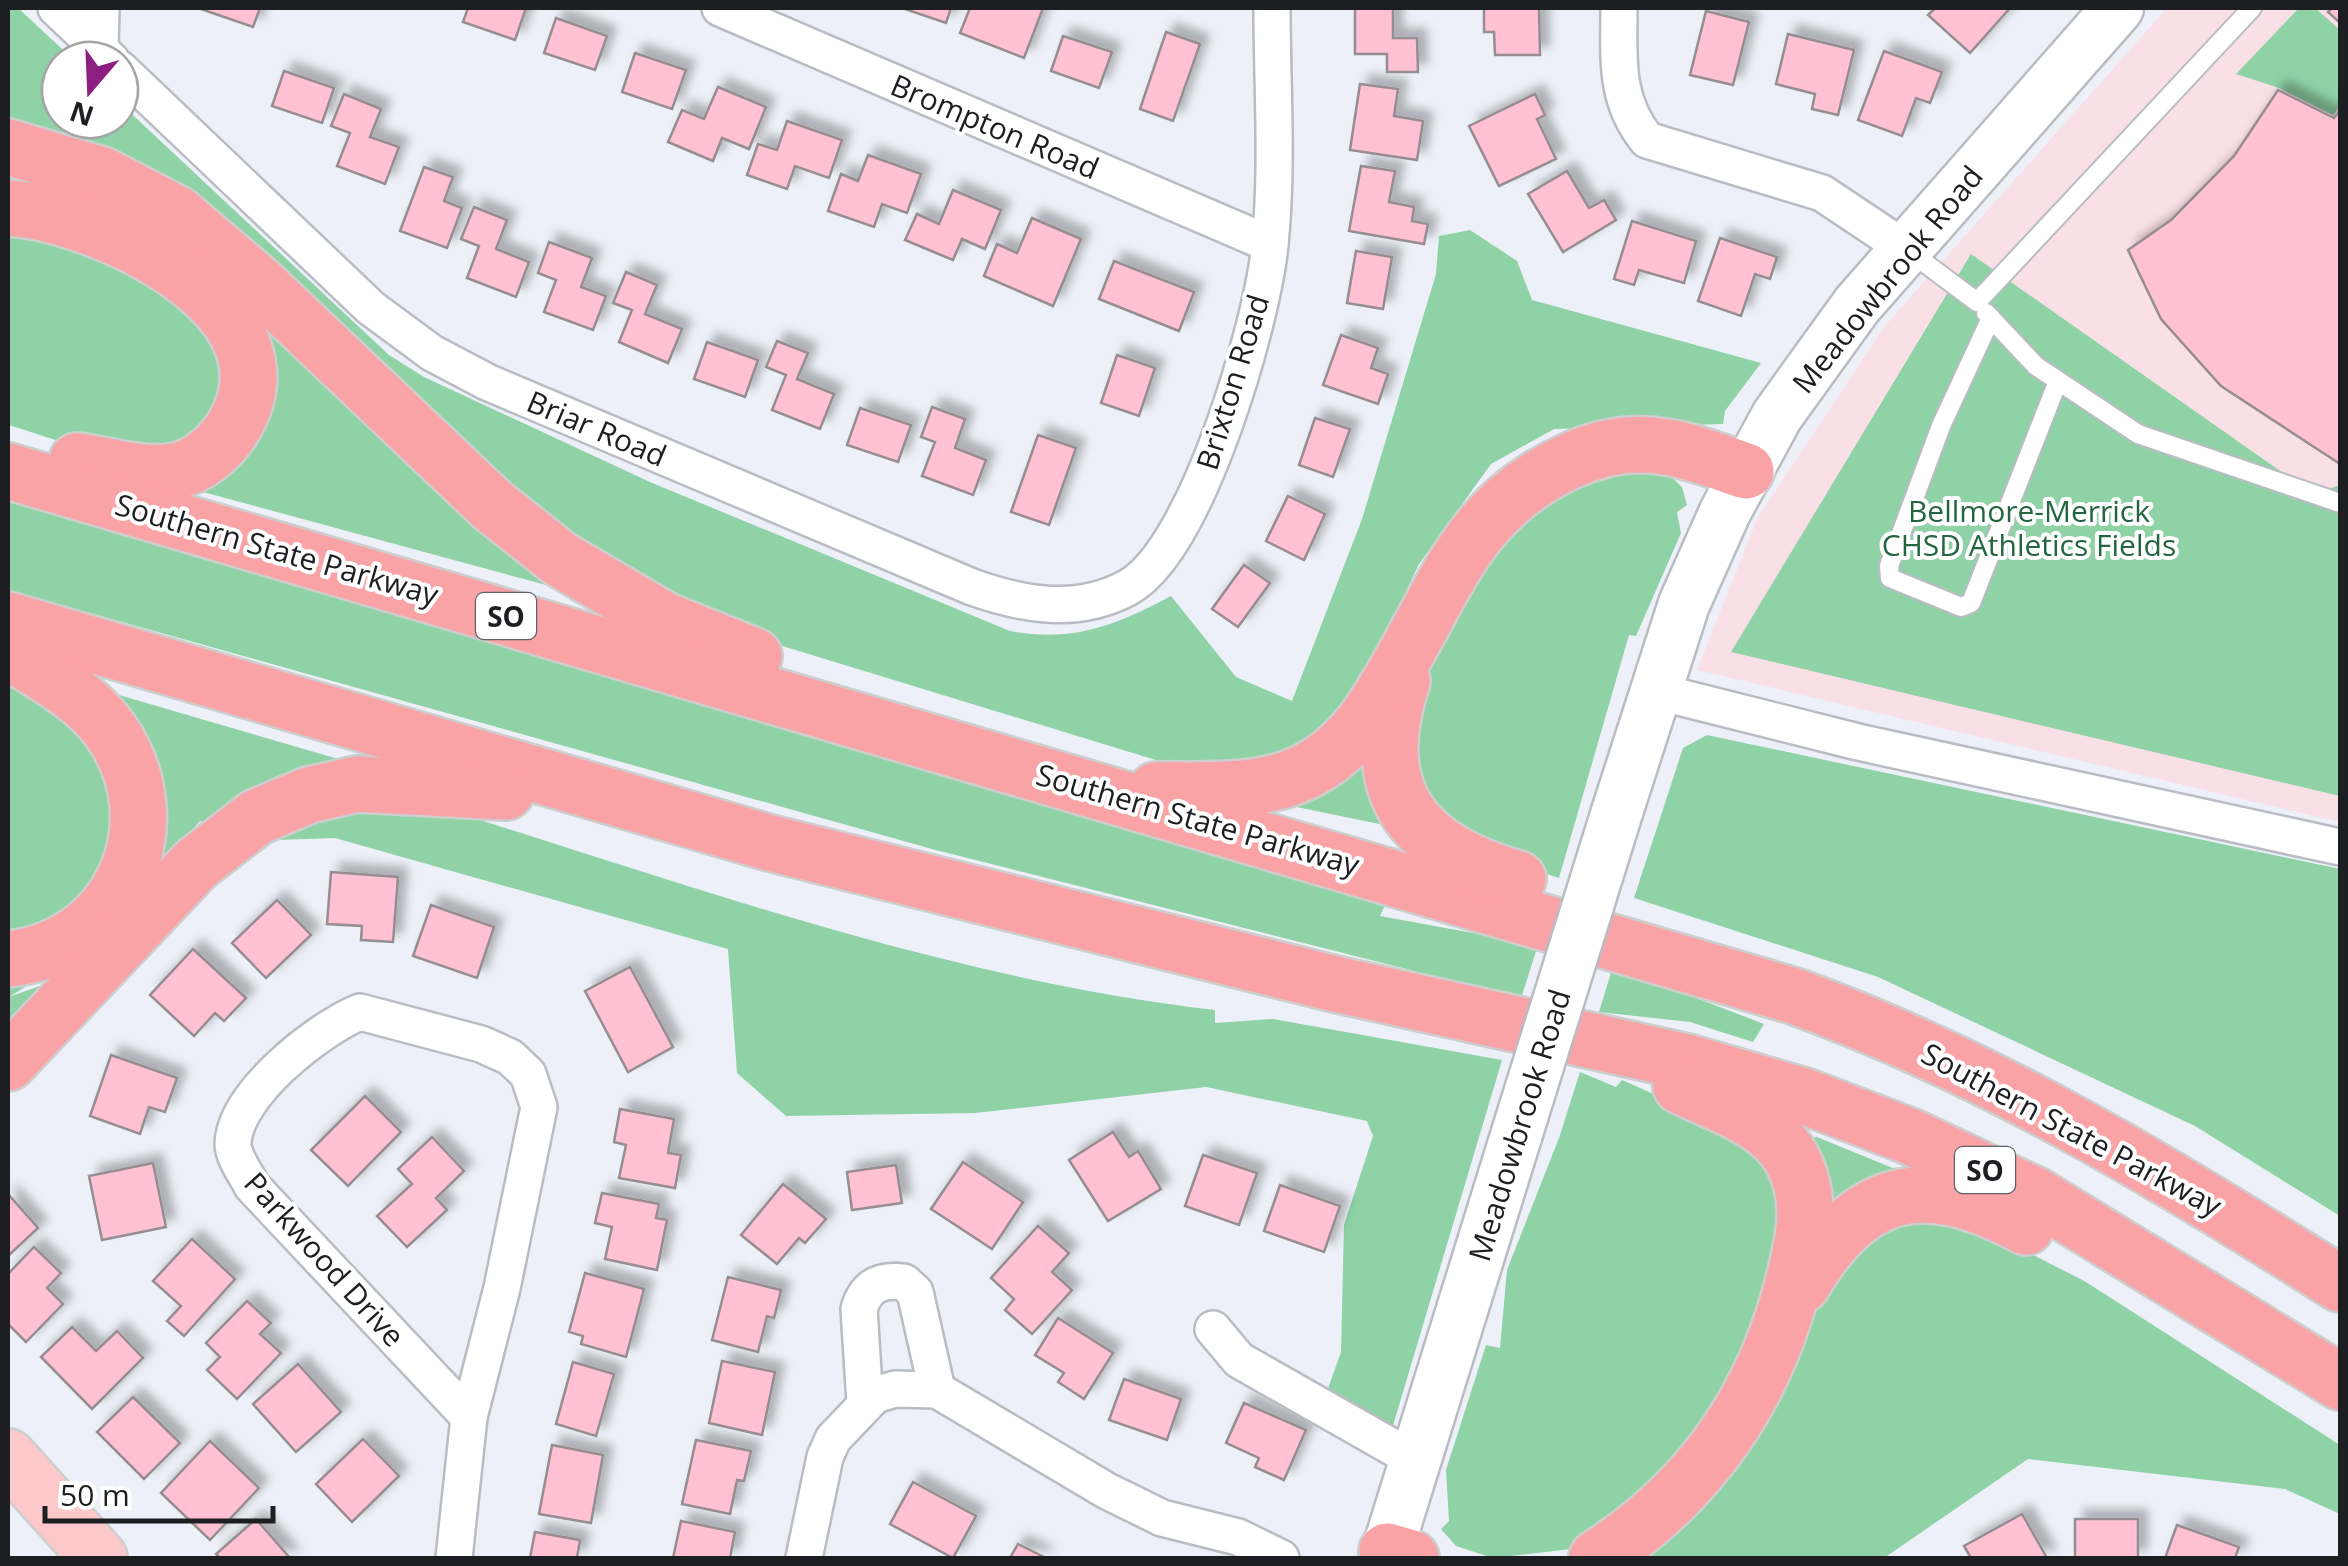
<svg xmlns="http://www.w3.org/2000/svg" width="2348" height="1566" viewBox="0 0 2348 1566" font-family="'Open Sans',sans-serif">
<defs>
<filter id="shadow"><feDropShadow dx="9" dy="-9" stdDeviation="5" flood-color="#0004"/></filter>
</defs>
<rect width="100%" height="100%" fill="#edf0f8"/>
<path fill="#f9dfe6" d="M2167,8H2340V822L1697,670L1758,517L1884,327Z"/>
<g fill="#8ed2a6">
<path d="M8,8H18L74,60H60V120H120V103L389,355L424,377L650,482L1010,631C1072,643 1117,625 1171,596L1236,677L1292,701L1362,519L1436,274L1439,236L1470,230L1517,261L1532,300L1761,363L1725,411L1723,424L1554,429L1491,464L1419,564L1346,718L1300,758L1195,772L753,637L643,589L8,132Z"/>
<path d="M2299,8H2315L2340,30V106L2333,115L2279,88L2236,74Z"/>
<path d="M8,224C104,259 183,267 229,370C224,386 220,408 212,422C169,491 67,441 8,425Z"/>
<path d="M1971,254L2313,494L2340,485V796L1731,652Z"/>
<path d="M269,315L583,595L181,486L253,333Z"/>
<path d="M1660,466L1682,487L1687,505L1677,512L1681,533L1636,636L1629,635L1559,878L1466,847L1422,809L1401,743L1413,692L1499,525L1562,480Z"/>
<path d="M8,499L1386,903L1380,916L1538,945L1521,998L932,849L8,590Z"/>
<path d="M8,671L67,707L117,770L105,886L8,944Z"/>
<path d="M119,695L359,765L212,832L200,821L133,903L108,706Z"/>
<path d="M1707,735L2340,869V1216L2195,1126L1878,977L1634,898L1683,748Z"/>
<path d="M1370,741L1389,826L1267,801Z"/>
<path d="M394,793C662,875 936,978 1215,1010V1023L1273,1019L1502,1060L1392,1429L1326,1394L1341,1352L1344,1225L1373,1136L1367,1121L1206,1087L975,1113L786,1116L737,1073L728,949L335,838L243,841Z"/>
<path d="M1613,966L1764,1024L1753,1042L1690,1022L1599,1012Z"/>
<path d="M8,971L41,977L9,997L48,983L8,1042Z"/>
<path d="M1580,1072L1616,1087L1622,1080L1733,1129L1770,1161L1790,1217L1748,1356L1673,1472L1571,1549L1493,1558L1456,1546L1441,1529L1449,1521L1446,1470L1486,1345L1500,1348L1507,1270L1559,1138Z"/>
<path d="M1817,1137L1900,1171L1820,1220L1807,1139Z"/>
<path d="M1911,1215L1967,1221L2086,1282L2340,1445V1514L2285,1489L2028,1459L1884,1558H1623L1816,1270Z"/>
</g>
<g fill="#ffc1d3" stroke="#958d8f" stroke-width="2.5" filter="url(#shadow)">
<path d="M198,8H260L253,27Z"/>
<path d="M468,8H526L515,40L463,22Z"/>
<path d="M902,8H951L946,23Z"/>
<path d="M970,8H1043L1024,58L960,33Z"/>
<path d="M1355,8H1393V38H1417L1418,72H1387V54H1355Z"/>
<path d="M1484,8H1539L1540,55H1495L1494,32H1484Z"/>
<path d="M1935,8H2010L1970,53L1928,15Z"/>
<path d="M2332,8H2340V23L2328,12Z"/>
<path d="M1706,11L1749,22L1733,85L1690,75Z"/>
<path d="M556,18L607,36L595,70L544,53Z"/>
<path d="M1166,32L1200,44L1173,121L1140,109Z"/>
<path d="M1788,34L1854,50L1838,115L1812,109L1815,94L1776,84Z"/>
<path d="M1063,36L1112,52L1099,88L1051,71Z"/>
<path d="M1884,51L1942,72L1930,103L1916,98L1902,136L1858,120Z"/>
<path d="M635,53L686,70L672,109L622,92Z"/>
<path d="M284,71L334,88L322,123L272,106Z"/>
<path d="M1360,84L1398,89L1394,116L1423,121L1417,160L1350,150Z"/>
<path d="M718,87L766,107L749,149L722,138L713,161L668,142L682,110L704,119Z"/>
<path d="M2278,90L2334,118L2340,111V464L2221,386L2161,319L2128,250L2171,220L2234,156Z"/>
<path d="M344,94L381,109L370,137L399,147L385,184L337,166L350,133L331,126Z"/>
<path d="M1535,94L1545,115L1537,119L1556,159L1499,186L1469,126Z"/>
<path d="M787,121L842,140L829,178L795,166L787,189L747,175L758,144L777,150Z"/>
<path d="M868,155L921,174L907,213L882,204L874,227L828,211L841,174L858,181Z"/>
<path d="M1361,166L1395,171L1389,202L1414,207L1412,221L1428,224L1424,244L1349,231Z"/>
<path d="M424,167L453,177L444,201L462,208L447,248L400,231Z"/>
<path d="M1567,171L1589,208L1604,200L1616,220L1563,252L1528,194Z"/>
<path d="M953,190L1001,210L985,249L962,239L953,260L905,240L917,214L939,224Z"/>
<path d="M474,207L507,220L496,249L529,262L516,297L467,278L479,246L461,239Z"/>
<path d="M1032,218L1081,239L1053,306L984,276L997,244L1017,253Z"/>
<path d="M1632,221L1696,241L1684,283L1639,270L1634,285L1614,279Z"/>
<path d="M1720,238L1777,257L1770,279L1755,274L1741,316L1698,301Z"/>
<path d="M549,242L592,258L581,287L606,296L593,330L544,312L556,280L538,273Z"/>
<path d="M1356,251L1392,257L1383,309L1347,303Z"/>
<path d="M1114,261L1194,292L1179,331L1099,299Z"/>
<path d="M626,272L657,285L645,314L682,329L668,363L619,342L632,310L613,303Z"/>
<path d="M1341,335L1378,348L1371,368L1388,374L1378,404L1323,385Z"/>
<path d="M777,341L808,353L797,379L834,394L820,429L772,410L786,375L766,367Z"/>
<path d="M707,342L758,360L745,397L694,379Z"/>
<path d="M1117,355L1155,368L1139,416L1101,403Z"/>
<path d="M932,407L965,419L955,448L986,460L973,495L922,476L935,442L921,437Z"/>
<path d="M860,408L911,425L898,462L847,445Z"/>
<path d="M1315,418L1350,429L1333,477L1299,465Z"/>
<path d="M1038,435L1076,448L1049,525L1011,512Z"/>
<path d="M1288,496L1325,514L1304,560L1266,541Z"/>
<path d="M1244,565L1270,583L1238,627L1212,609Z"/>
<path d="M331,872L398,877L393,942L361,940L362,926L327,924Z"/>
<path d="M277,900L311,935L266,978L232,943Z"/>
<path d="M431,905L494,927L477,978L413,956Z"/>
<path d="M193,949L246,998L224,1021L215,1013L194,1036L150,995Z"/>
<path d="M630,967L673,1047L628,1072L585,991Z"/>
<path d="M111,1055L177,1078L165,1112L149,1107L140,1134L90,1116Z"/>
<path d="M365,1096L401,1132L348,1186L311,1150Z"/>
<path d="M620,1109L674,1119L668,1153L681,1155L675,1188L619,1178L626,1145L614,1142Z"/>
<path d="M1113,1132L1129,1157L1138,1151L1161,1189L1108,1221L1069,1160Z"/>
<path d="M432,1137L464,1171L436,1198L447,1210L407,1247L377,1216L412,1184L398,1169Z"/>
<path d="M1203,1155L1257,1173L1239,1225L1185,1206Z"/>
<path d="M963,1162L1023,1202L992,1249L931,1209Z"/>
<path d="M153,1163L166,1227L102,1240L89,1176Z"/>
<path d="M896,1165L902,1203L852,1210L847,1172Z"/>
<path d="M783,1184L826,1219L805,1243L799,1238L777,1264L741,1235Z"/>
<path d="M1280,1185L1340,1206L1324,1252L1264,1231Z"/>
<path d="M602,1193L659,1204L656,1218L667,1220L657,1270L605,1259L612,1227L595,1223Z"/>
<path d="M8,1194L38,1228L8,1256Z"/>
<path d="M1038,1226L1069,1253L1052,1272L1072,1290L1032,1334L1005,1310L1014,1299L991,1278Z"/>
<path d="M192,1239L235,1279L184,1336L167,1321L181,1306L153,1281Z"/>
<path d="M34,1247L61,1273L47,1288L63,1304L26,1342L8,1324V1274Z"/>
<path d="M585,1273L644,1289L626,1357L581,1344L583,1336L569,1332Z"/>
<path d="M728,1277L781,1290L774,1318L767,1316L758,1352L712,1340Z"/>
<path d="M247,1301L271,1323L260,1334L281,1353L237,1399L207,1370L220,1357L206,1343Z"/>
<path d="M1058,1318L1113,1353L1084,1399L1058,1382L1064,1373L1035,1355Z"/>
<path d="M72,1327L96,1351L117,1331L143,1358L92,1409L41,1357Z"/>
<path d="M722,1361L775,1372L762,1435L709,1423Z"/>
<path d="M573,1362L614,1374L596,1436L556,1424Z"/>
<path d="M298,1364L341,1412L296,1452L253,1404Z"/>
<path d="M1124,1379L1181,1399L1167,1440L1109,1420Z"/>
<path d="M133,1397L180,1443L144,1479L97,1432Z"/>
<path d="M1244,1403L1306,1430L1284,1480L1255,1467L1259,1458L1226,1443Z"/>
<path d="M363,1439L399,1476L352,1522L316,1484Z"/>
<path d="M696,1440L751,1451L744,1481L737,1480L730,1514L682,1504Z"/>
<path d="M210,1441L259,1488L210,1540L161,1493Z"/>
<path d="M552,1445L603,1455L591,1523L539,1514Z"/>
<path d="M913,1482L976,1516L953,1558L890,1524Z"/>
<path d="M2022,1514L2047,1558H1971L1964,1546Z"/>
<path d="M256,1519L290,1558H220L216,1554Z"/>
<rect x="2075" y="1519" width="63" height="39"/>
<path d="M681,1521L735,1532L730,1558H673Z"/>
<path d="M2177,1525L2239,1547L2235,1558H2165Z"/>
<path d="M535,1532L580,1540L577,1558H530Z"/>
<path d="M1018,1544L1046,1558H1010Z"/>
</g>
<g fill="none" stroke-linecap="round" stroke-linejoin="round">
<defs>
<g id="lane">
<path d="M1910,252L1977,302L2252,8"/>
<path d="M1986,313L2036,366L2138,434L2340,503"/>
<path d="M1991,318L1941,426L1889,566L1890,578L1961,607L1971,603L2058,381"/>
</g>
<g id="street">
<path d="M56,8L111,60"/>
<path d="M720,8L1270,244"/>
<path d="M1619,8C1619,58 1614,99 1647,140L1822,193L1906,249"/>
<path d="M100,50L101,8"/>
<path d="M120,69L371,308L432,353L487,382L972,587C1023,605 1076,615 1127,588C1197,551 1263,321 1270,244C1278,166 1272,85 1272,8"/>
<path d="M1655,691L1858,742L2340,847"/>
<path d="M360,1012L481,1044L510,1057L528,1074L539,1107L502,1288L469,1417L252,1186C246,1174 233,1157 233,1144C234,1095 318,1029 360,1012Z"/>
<path d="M1213,1329L1239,1360L1415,1460"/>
<path d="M865,1403L859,1309C866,1286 880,1279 904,1282L915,1292L937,1390"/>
<path d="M454,1558L469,1417"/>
<path d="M804,1558L825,1457L833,1439L875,1395L895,1389L937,1390L1107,1491L1162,1518L1238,1537L1281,1558"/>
</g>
<g id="secondary">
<path d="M1617,812L1684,604L1725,512L1777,416L1857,305L2118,8"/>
<path d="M1385,1558L1517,1133"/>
</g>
<path id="primary" d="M8,1457L99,1558"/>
<g id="highway">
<path d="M8,147L102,175L177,214L259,284L492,505L560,559L664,620L754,656"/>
<path d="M8,208C98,213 305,307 234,426C222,446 199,467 175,471C142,477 110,465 77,461"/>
<path d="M8,471L1794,996C1990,1067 2165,1173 2340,1284"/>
<path d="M8,620L770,843L1335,984L1687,1062L1804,1096L1909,1136L2035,1195L2340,1382"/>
<path d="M8,651C42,673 85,695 110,730C176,823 121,948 8,959"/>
<path d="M1402,681C1366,791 1411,849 1518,879"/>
<path d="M1156,790C1211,789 1271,795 1319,764C1359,739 1380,699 1403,659C1451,574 1475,504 1570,461C1600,447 1633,441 1666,447C1693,451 1719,462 1746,471"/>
<path d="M8,1063L196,864L257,817L309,795L357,784L506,792"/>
<path d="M1802,1285C1860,1185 1925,1172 2026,1227"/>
<path d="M1387,1551L1411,1558"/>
<path d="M1597,1558C1702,1491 1768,1393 1796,1272C1805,1234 1812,1198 1793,1161C1772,1120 1720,1105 1681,1086"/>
</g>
</defs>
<use href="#lane" stroke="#b9bcc3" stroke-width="22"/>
<use href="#street" stroke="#b9bcc3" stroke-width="40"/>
<use href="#secondary" stroke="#b9bcc3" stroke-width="55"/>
<use href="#primary" stroke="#cdcece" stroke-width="60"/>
<use href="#highway" stroke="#cdcece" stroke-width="60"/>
<use href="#lane" stroke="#fff" stroke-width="18"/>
<use href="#street" stroke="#fff" stroke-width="35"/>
<use href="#secondary" stroke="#fff" stroke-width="50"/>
<use href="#primary" stroke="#fcc8ca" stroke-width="55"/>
<use href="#highway" stroke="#faa3a7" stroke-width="55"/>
<defs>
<path id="secondary-bridge" d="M1517,1133L1617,812"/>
</defs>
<use href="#secondary-bridge" stroke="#b9bcc3" stroke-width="55" stroke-linecap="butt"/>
<use href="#secondary-bridge" stroke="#fff" stroke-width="50"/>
</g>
<g text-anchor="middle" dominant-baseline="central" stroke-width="8" stroke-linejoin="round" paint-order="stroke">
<g fill="#fff" stroke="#616264" stroke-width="2.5">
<rect x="476" y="593" width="60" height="46" rx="8"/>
<rect x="1955" y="1147" width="60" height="46" rx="8"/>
</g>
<g font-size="28" font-weight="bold" fill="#1d1e21">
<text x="506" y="616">SO</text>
<text x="1985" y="1170">SO</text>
</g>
<g font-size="30" fill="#1d1e21" stroke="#fff">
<text transform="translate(995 126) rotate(23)">Brompton Road</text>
<text transform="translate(1887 279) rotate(-51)">Meadowbrook Road</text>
<text transform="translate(1232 382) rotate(-73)">Brixton Road</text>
<text transform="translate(597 428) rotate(23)">Briar Road</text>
<text transform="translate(277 549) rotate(16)">Southern State Parkway</text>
<text transform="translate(1198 819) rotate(16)">Southern State Parkway</text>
<text transform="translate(1519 1125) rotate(-73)">Meadowbrook Road</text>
<text transform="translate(2072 1129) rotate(28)">Southern State Parkway</text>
<text transform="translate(325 1259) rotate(48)">Parkwood Drive</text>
</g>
<g font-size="30" fill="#236641" stroke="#fff">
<text x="2029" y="510">Bellmore-Merrick<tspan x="2029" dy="34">CHSD Athletics Fields</tspan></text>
</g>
</g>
<rect width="2348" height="1566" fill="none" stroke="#1d1e21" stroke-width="20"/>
<g transform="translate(90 90) rotate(199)"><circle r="48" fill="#ffffff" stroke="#a5a5a6" stroke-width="2.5"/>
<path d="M0-8L18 38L0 25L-18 38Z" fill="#8d1f82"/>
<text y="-15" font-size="28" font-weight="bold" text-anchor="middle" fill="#1d1e21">N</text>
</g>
<path d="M45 1506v15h228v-15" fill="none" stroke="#1d1e21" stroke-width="5"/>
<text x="60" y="1506" font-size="30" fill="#1d1e21" stroke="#ffffff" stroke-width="8" paint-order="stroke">50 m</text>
</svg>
